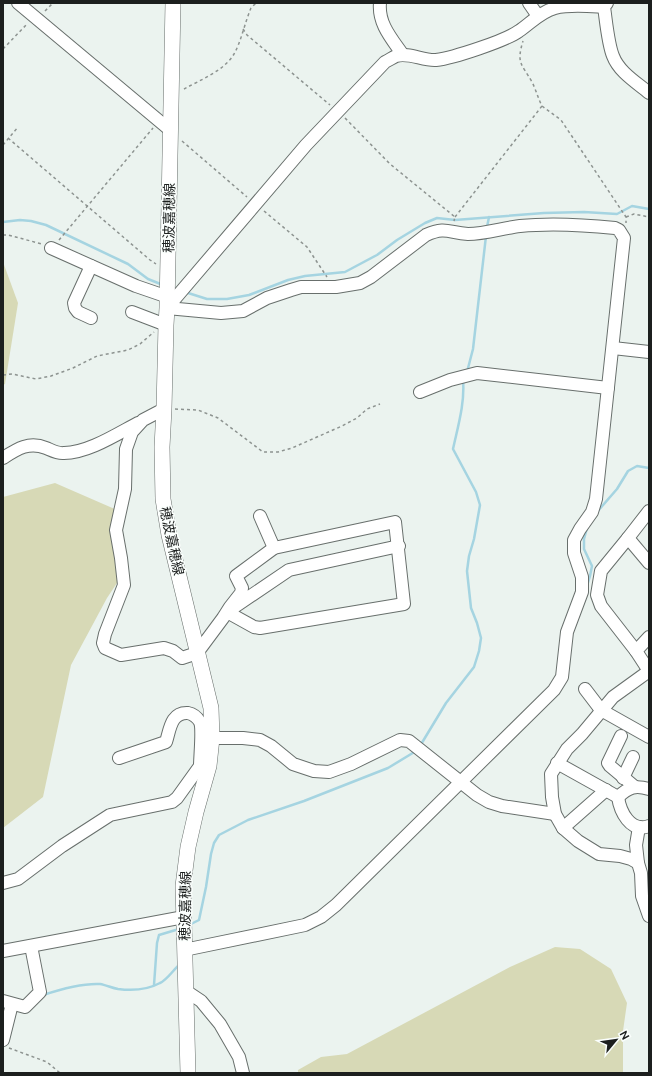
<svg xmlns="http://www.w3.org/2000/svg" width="652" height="1076" viewBox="0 0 652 1076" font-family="Ubuntu,'Noto Sans JP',sans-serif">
<rect width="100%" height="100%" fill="#ebf3ef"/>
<g fill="#d7d9b6">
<path d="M3,262L18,303L5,384L3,385Z"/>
<path d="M55,483L117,510L123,574L107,598L71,665L43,797L3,828V497Z"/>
<path d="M555,947L580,949L611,969L627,1003L623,1031V1073H298V1070L321,1057L347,1054L510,967Z"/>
</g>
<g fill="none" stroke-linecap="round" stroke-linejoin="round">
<g stroke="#a5d4e1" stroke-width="2.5">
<path d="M3,222L20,220L31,221L46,225L128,264L148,279L163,285"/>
<path d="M487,227L489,217"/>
<path d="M185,292L207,299H227L249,295L288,280L305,276L345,272L377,255L397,240L425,223L437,218L455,220L544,213L584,212L617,214L632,206L649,209"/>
<path d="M467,372L473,349L486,236"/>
<path d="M597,512L617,489L628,471L637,466L649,468"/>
<path d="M587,586L590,576L592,566L584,549V539L587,528"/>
<path d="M420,746L446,703L474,667L479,651L481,638L477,623L471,608L467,571L469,556L474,539L480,505L476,492L453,449C458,426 465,403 463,380"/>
<path d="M189,925L199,920L206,887L211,854L214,843L219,835L248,820L304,801L388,768L416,751"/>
<path d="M154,985L157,943L159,935L179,929"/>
<path d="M43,995C61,989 81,983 100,984C106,985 112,988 118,989C133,991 147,990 160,983C167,980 174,969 180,964"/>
</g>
<defs>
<g id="minor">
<path d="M18,3L170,130"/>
<path d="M380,3C378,24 392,39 403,55"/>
<path d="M529,3L538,16"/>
<path d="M607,3L604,7C606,20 608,44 613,56C619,72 636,82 649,93"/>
<path d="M51,248L136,286L168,297"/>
<path d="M167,308L221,313L243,311L267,298L291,290L301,287H336L360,283L371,277L426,235C446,226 449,233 468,234C485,234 503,228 520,226C549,223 586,225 615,228L619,230L624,238L596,499L592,512L580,529L574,540V553L582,577V592L567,632L562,677L554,690L336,905L321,917L305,925L184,950"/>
<path d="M167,308L306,145L385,62C389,60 392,58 396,56C409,52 423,61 436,60C453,58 505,41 519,31C531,23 540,12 555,8C570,4 588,6 604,7"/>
<path d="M132,312L166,325"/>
<path d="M91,318L78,312L75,308L74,303L91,266"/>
<path d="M613,348L649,352"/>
<path d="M420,392L450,380L477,373L608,388"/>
<path d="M164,409L143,420L132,432L126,449L125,489L116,530L121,558L124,585L105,634L103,643L105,648L121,655L164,648L173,651L182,658L197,653L223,618L230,607L241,593L242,588L236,576L274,548L395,522L404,604L260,628L254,627L227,612L289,570L399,546"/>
<path d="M3,458C17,449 29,441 46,448C51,450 58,454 64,453C88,453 117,434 138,423"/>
<path d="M649,511L628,538L649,563"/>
<path d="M260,516L274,548"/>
<path d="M628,538L601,571L597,595L601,606L636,651"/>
<path d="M649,637L636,651L649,671"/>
<path d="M649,671L613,697L582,734L567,749L551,774L552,797L555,814L563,828L578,841L599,854L620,856L631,859L638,863L641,873L642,896L649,916"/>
<path d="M585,689L601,710L649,737"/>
<path d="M621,736L608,763L610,766L635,787"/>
<path d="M212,738H243L260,740L271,746L293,764L314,771L329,772L351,764L400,740L409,741L477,795L489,802L502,806L555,814"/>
<path d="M119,758L166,742C170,729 171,712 188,713C193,714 197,717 200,722C203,729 200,756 200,766"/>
<path d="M557,763L618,797C629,787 635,785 649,789"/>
<path d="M623,778L633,757"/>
<path d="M618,797C620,811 630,833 649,826"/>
<path d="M563,828L606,790"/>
<path d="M638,863L636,845L639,827"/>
<path d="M3,883L18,879L62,846L110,815L172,802L177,798L200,766H209"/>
<path d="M3,951L184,917"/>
<path d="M186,991L201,1001L220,1024L239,1057L243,1073"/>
<path d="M3,1001L25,1007L40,992L31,946"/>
<path d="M3,1040L12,1004"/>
</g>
<path id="major" d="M173,3L167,308L166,325L164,409L162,447L163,499L169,535L211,708L212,738L209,766L196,812L188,847L183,886L188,1073"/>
</defs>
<use href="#minor" stroke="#686f6c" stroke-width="14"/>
<use href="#major" stroke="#686f6c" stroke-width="16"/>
<g stroke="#8d9390" stroke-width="1.5" stroke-dasharray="3 3" stroke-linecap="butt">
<path d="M45,11L53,3"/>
<path d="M243,29L247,35L330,105"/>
<path d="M3,49L27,24"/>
<path d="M184,89C200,80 224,71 234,54C241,42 245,22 251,8L256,3"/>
<path d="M542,106L561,120L626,217V223"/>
<path d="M345,118L390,164L455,217L454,221"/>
<path d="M8,138L150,260L156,264"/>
<path d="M182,141L247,197"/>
<path d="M3,145L18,127"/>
<path d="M264,211L307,247L327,277"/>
<path d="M455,217L542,106C538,98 536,90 532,82C522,64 516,64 523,41"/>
<path d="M626,217L634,214L649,217"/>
<path d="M3,235H8L42,244"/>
<path d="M59,240L153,128"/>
<path d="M3,375L12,374L36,379L51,376L73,368L97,356L128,350L140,344L154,332"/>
<path d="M175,409L198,410L218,418L263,452H278L292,448L342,426L357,418L367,409L380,404"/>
<path d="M9,1048L47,1062L60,1073"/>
</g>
<use href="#minor" stroke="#fff" stroke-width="12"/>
<use href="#major" stroke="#fff" stroke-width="15"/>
</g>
<g text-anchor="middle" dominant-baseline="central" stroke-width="3" stroke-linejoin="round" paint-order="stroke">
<g font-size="14" fill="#1c1f1e" stroke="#fbfffd">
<text transform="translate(169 218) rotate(-89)">穂波嘉穂線</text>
<text transform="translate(172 541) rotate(78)">穂波嘉穂線</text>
<text transform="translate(185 906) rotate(-89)">穂波嘉穂線</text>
</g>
</g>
<rect width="652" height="1076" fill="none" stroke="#1c1f1e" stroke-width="8"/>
<g transform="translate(616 1040) rotate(61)" stroke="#fbfffd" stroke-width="3" paint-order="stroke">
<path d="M0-3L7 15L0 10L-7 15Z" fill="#1c1f1e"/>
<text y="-6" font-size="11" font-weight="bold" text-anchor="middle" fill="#1c1f1e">N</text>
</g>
</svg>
